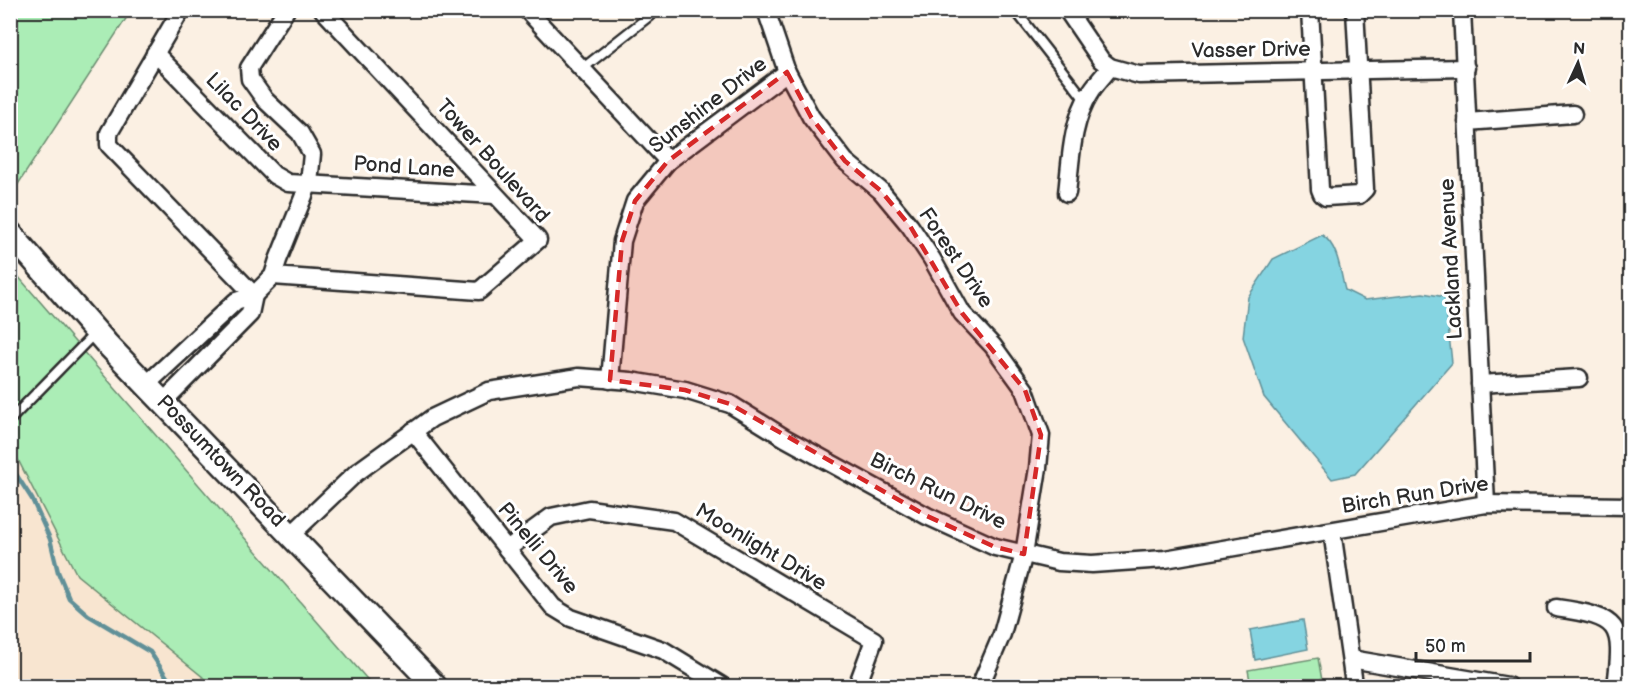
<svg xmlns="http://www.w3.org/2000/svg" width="1641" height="697" viewBox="0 0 1641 697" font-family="'Balsamiq Sans',sans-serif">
<rect width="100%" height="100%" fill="#fbf0e3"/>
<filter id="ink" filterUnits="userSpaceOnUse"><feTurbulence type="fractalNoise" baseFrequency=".0167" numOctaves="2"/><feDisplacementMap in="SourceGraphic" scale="12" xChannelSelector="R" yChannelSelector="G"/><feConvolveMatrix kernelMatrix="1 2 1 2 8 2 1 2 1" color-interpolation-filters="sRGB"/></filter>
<g filter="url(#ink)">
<path fill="#f8e5d0" d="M10,446L77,575L214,686H11Z"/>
<g fill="#abedb6" stroke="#6b8c70" stroke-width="1.5">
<path d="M11,10L131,11L11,195L10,11Z"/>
<path d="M10,267L373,686H214L77,575L11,446Z"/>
<path d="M1318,658L1323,686H1251L1248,670Z"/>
</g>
<g fill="#85d4e1" stroke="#619098" stroke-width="1.5">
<path d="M1322,235C1339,246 1340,272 1345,290L1365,300L1423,293L1445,297L1452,363L1355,474L1332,479L1264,397L1243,337L1248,297L1273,259Z"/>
<path d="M1303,620L1308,649L1255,660L1250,630Z"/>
</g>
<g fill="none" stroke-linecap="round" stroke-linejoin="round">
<path stroke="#619098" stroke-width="4.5" d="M10,465L32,499L50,539L58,572L69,598L88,615L150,652L173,686"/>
<defs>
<g id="lane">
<path d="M1015,10L1086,101"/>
<path d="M582,69L657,10"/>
<path d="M10,420L96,332"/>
</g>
<g id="street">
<path d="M181,10L109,133V145L254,295L273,276L278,260L309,183L312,154L300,133L265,100L250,79L249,68L286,10"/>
<path d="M527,10L668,161"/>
<path d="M766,10L787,72L811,117L845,161L881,191L910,226L932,259L962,313L993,346L1025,390L1041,435L1038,468L1024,554L1002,634L980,686"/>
<path d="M1067,10L1101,60L1110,67L1139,75L1466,68"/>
<path d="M1310,10L1320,189L1322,194L1326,197L1359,195L1365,189L1355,10"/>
<path d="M1462,10L1486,504"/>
<path d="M155,53L274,175L288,183L495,195"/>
<path d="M1467,122L1573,114"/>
<path d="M1067,193C1071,160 1071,123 1090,93C1095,84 1104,76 1110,67"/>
<path d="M273,276L479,291L538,240L323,10"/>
<path d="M610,380L622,241L635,201L668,161L787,72"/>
<path d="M147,384L236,301L254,295L250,314L164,401"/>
<path d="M1480,384L1579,378"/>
<path d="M413,431L553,607L571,618L663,650L722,686"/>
<path d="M1332,531L1354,684L1356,686"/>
<path d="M291,535L356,473L432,418L489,391L579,377L631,381L685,390L730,404L785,438L927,516L995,547L1059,562L1092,564L1165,559L1486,504L1630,506"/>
<path d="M507,549L551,517L589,509L674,521L874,640L857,686"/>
<path d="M1556,608C1620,617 1624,624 1616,686"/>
<path d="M1351,659L1508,686"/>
</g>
<path id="secondary" d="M10,233L106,343L435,686"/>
</defs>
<use href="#lane" stroke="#2b2b2b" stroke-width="13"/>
<use href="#street" stroke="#2b2b2b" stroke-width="21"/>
<use href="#secondary" stroke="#2b2b2b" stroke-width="27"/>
<use href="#lane" stroke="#fff" stroke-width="8"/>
<use href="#street" stroke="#fff" stroke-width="16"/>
<use href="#secondary" stroke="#fff" stroke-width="22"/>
</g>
</g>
<path fill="#d62828" fill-opacity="0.2" stroke="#d62828" stroke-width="4.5" stroke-dasharray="12 8" stroke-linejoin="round" d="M787,72L811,117L845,161L881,191L910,226L962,313L1025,390L1041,435L1024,554L995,547L927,516L730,404L685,390L610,380L622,241L635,201L668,161Z"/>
<g text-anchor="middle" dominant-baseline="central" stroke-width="6" stroke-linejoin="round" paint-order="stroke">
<g font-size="21" fill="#2b2b2b" stroke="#fff">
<text transform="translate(1251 50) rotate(-1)">Vasser Drive</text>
<text transform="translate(708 105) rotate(-38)">Sunshine Drive</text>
<text transform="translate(244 112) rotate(46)">Lilac Drive</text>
<text transform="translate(493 161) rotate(48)">Tower Boulevard</text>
<text transform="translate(404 167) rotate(4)">Pond Lane</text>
<text transform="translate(956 258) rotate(56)">Forest Drive</text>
<text transform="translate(1451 259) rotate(-93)">Lackland Avenue</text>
<text transform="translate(221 461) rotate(46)">Possumtown Road</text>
<text transform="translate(938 491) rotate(26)">Birch Run Drive</text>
<text transform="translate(1415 495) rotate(-9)">Birch Run Drive</text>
<text transform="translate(761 547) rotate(31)">Moonlight Drive</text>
<text transform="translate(538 548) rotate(50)">Pinelli Drive</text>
</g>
</g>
<rect width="1641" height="697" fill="none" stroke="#fff" stroke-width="36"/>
<rect x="18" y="18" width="1605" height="661" fill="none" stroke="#2b2b2b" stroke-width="2" filter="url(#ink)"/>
<g transform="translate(1578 63) rotate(4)" stroke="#ffffff" stroke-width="4.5" paint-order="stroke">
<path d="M0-4.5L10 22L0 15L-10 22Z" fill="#2b2b2b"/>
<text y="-9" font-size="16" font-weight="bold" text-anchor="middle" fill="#2b2b2b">N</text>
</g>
<path d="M1416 652v9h114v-9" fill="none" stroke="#2b2b2b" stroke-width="3"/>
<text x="1425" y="652" font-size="18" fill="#2b2b2b" stroke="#ffffff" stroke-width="4.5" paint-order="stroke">50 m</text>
</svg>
